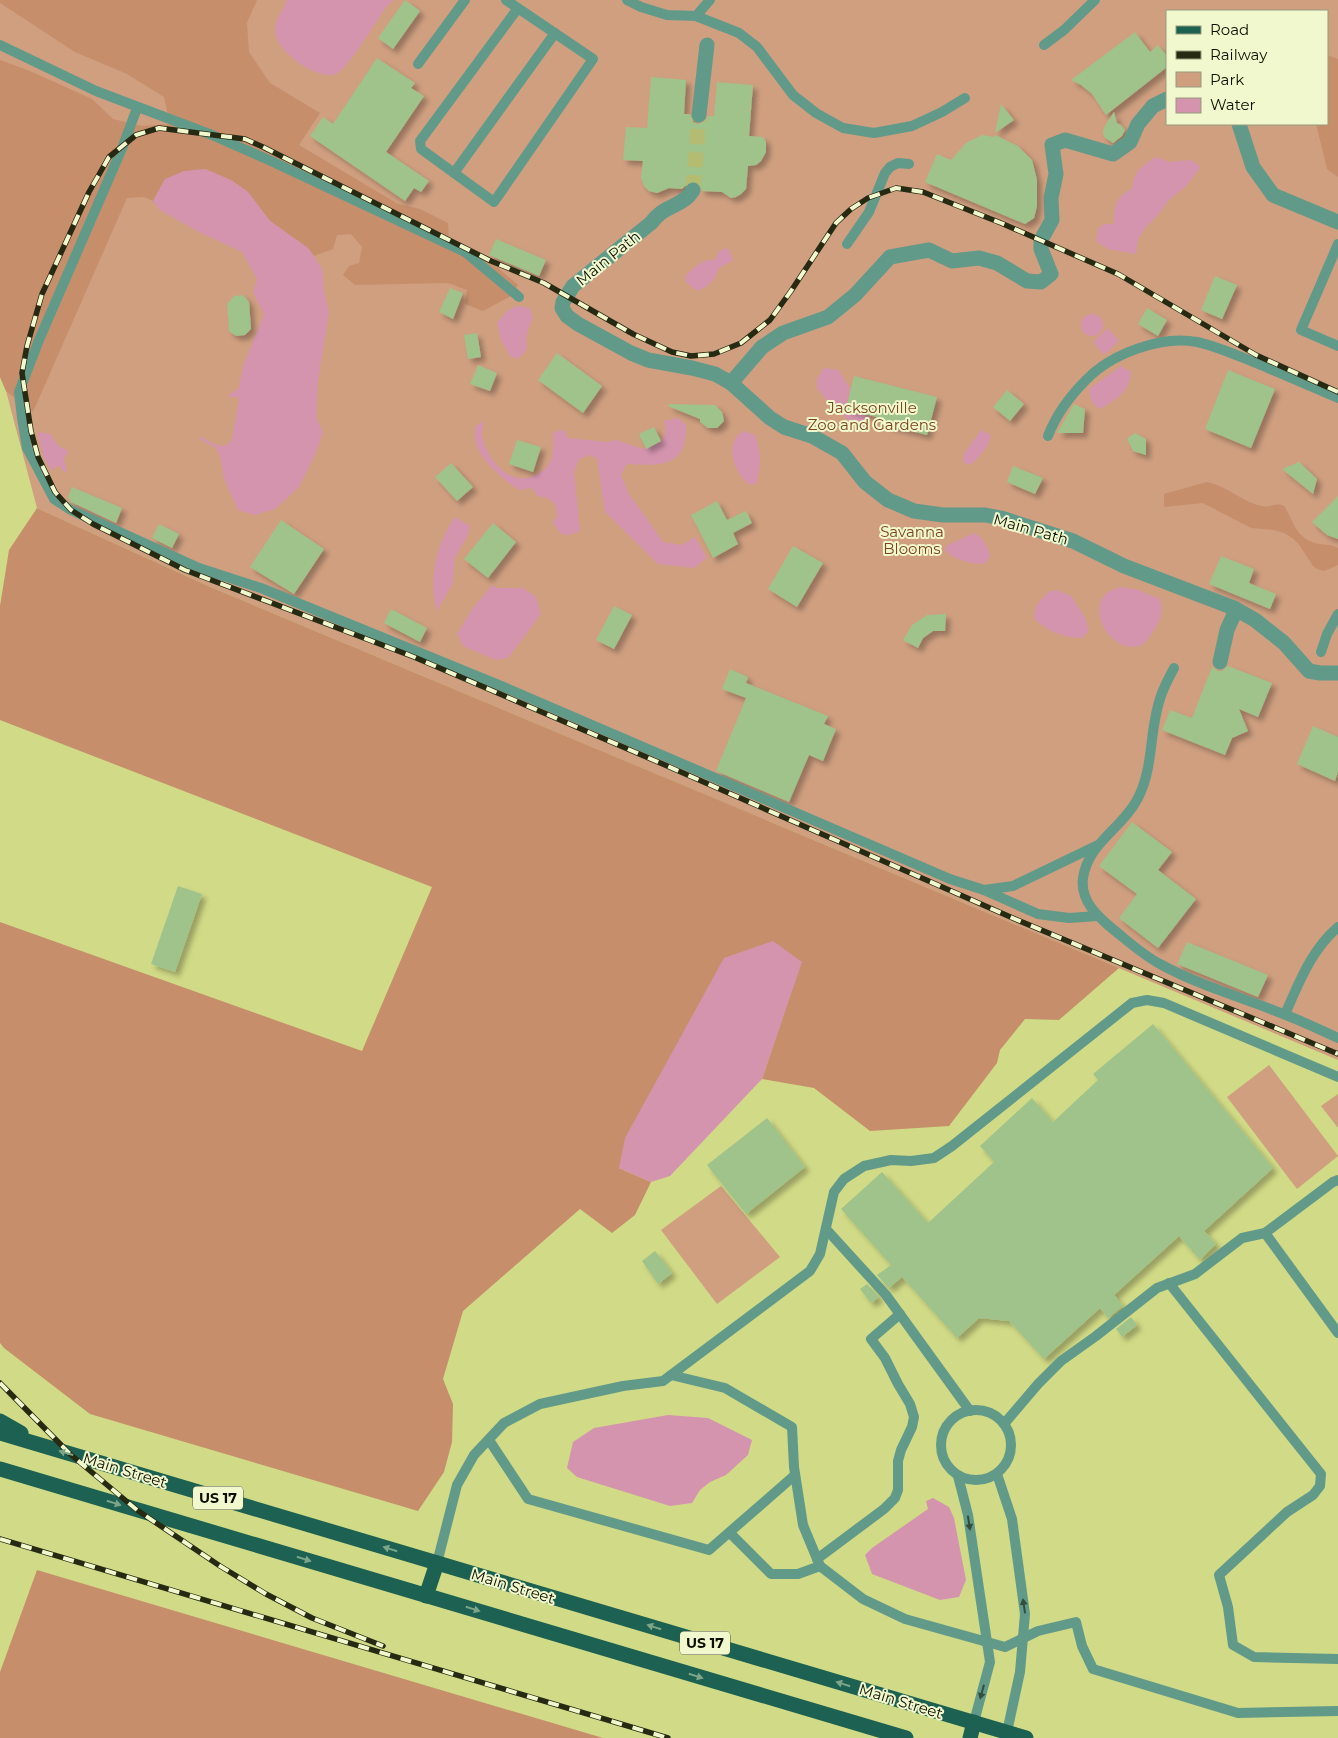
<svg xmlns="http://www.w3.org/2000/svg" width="1338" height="1738" viewBox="0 0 1338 1738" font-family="Montserrat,sans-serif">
<defs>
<filter id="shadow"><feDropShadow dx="4.5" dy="4.5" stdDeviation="2.5" flood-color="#0004"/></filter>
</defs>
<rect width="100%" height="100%" fill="#d1da86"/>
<g fill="#cf9f80" fill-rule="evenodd">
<path d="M0,0H1338V1060L206,585L37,508L6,391L0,377ZM1167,11H1327V124H1167Z"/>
<path d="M1269,1065L1338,1156L1297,1189L1227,1097Z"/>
<path d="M1338,1094V1128L1321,1106Z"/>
<path d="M721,1186L780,1257L717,1304L661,1230Z"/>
</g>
<g fill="#c68e6b">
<path d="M0,0H257L247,23L249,52L270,83L320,113L299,145L398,204L420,209L448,223L449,241L498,268L518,285L511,296L483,311L465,304L467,290L448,283L355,285L343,275L349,266L359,263L362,247L351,234L337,235L333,249L314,256L308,248L270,221L248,192L231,180L205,169L165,179L153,201L144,197L127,198L33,412L6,391L0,377V60L30,71L92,99L113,119L142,126L170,124L164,97L127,74L75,52L0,3Z"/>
<path d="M1327,55L1338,59V177L1327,169L1316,124H1327Z"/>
<path d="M1207,482C1227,486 1243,502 1261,506C1270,508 1276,502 1284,506C1295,523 1295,538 1318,544C1325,545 1331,544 1338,548V565L1324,571L1317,569L1313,566L1298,543L1292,538L1284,533L1274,530L1251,528L1203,503L1164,507V494Z"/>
<path d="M37,508L206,585L1119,968L1059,1020L1025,1019L1000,1050L997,1063L949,1126L870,1131L814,1088L762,1079L801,962L619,1168L651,1182L635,1215L612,1233L580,1209L463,1311L443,1379L453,1404L452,1442L444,1472L418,1511L90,1414L4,1348L0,1343V922L362,1051L432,887L0,720V606L9,550Z"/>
<path d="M37,1570L603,1738H0V1672Z"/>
</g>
<g fill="#d494ae">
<path d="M287,0H393L386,7C377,20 348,69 336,74C317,81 272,50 275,28C276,19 284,8 287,0Z"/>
<path d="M1155,157L1170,162L1191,160L1201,167L1186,186L1168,201L1158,215L1146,227L1138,239L1136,254L1108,249L1096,241L1098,229L1104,224H1114C1114,207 1115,197 1132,189C1135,169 1140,168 1155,157Z"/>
<path d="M205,169L231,180L248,192L270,221L308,248L322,268L324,291L329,312L318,381L316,417L323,432L315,455L299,487L275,509L255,515L238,510L224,479L221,459L216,448L199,439L201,437L216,445L225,446L232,440L239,400L238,397H228L229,395L239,388L243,366L264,314L253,292L257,279L242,252L199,232L160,210L153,201L165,179L184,171Z"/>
<path d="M728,248L733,260L719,268L714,279L706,287L697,291L686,282L685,276C694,268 702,258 715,260L719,251Z"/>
<path d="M516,306L530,308L533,318C531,323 528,329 527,334C524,347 533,348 517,359L510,356L501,340L497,323L506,312Z"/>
<circle cx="1092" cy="325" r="11"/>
<path d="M1108,328L1119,341L1104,355L1093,342Z"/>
<path d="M1121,366L1131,372C1130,391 1116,400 1100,409C1091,404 1090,399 1089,389Z"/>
<path d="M824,368L838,370L850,388L845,410L869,416L865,428L858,427L833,408L817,388V379Z"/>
<path d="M678,418L686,425C687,468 661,466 627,464L621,475L629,494L663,542L682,545L695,537L707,558L694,568L658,564L605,512L597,459L590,455L579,459L574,472L580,531L568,535L561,534L553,523L557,516L555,504L547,498L537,496L532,488L519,490C504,480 476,457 475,438C474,434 475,430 476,426L485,421C483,426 481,431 482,436C487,460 510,488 536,475C541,472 547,468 550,462C554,455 553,440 553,432L565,430L567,438L607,442L616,440L643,449C660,445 669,439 664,421Z"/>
<path d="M981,430L991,435C989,447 979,457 970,465L963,462L964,454Z"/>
<path d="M743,431L755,435C761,453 762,466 756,484H748C738,475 727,454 735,440C736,436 741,433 743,431Z"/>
<path d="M38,432L51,434C55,443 59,448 69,451L64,458L67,473L58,466L51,470L43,456Z"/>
<path d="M455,517L470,526L468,535L454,559L453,583L437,611C428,579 436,544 455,517Z"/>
<path d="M974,533C982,536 988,547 990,556L986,563C975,566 952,559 945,550L948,545Z"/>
<path d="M492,585L498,588H523L536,597L541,614L508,658L496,660L463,646L457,634L472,609Z"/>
<path d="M1121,587L1138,590L1160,599C1164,612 1160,621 1153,632C1150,635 1147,642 1143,644C1118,658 1087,617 1104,596C1107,591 1115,589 1121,587Z"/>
<path d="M1057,590L1071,596L1086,619L1088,632L1082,638C1065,638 1045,631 1034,618L1036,606L1048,592Z"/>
<path d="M773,941L802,962L762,1079L670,1176L651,1182L619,1168L625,1138L724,958Z"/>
<path d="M668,1415L708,1418L752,1440L748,1455L726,1475L710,1482L700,1490L692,1503L670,1506L577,1477L567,1468L573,1442L594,1428Z"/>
<path d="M933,1498L949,1507L954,1518L966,1580L959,1597L940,1600L872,1574L865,1555L872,1548L928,1509L926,1501Z"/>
</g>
<g fill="#a0c28b" filter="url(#shadow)">
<path d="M405,0L420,11L393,49L378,38Z"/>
<path d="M1135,32L1150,52L1158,45L1167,56V67L1106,115L1092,94L1081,85L1071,80Z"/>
<path d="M377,58L415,83L411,88L424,96L386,152L429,181L421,192L414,188L405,201L310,136L323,117L333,124Z"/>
<path d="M651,77L686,80L684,114H690L693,122L698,124L706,121L708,116H714L717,82L753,85L749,136L763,137L766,142V152L761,161L756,165L748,166L746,189L741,194L736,197L731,198L722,192L702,191L699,183L693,181L689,182L682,189L669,188L657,193L649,191L644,186L641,178L643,161L623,160L626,127L647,128Z"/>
<path d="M1001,104L1014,120L995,133Z"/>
<path d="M1114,112L1117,123L1121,125L1125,130L1122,136L1113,143L1104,137L1103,132L1104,127Z"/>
<path d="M982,135L994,137L995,135L1018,146L1032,160L1037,180V206L1034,218L1025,224L925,182L937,154L951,160L966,143Z"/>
<path d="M496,239L546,260L539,276L489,255Z"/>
<path d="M1215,276L1237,285L1222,319L1201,310Z"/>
<path d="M450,288L463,293L453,319L439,312Z"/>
<path d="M243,295L249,302L251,329L245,335L236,336L229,331L227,304L234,296Z"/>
<path d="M1147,308L1167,320L1158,336L1138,324Z"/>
<path d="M477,333L481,357L468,359L464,335Z"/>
<path d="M557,353L602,386L583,413L538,380Z"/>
<path d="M478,365L497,373L490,391L470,384Z"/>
<path d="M1228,370L1275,389L1251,448L1205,429Z"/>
<path d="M854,376L937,397L927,435L882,424L884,419L846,409Z"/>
<path d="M1007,390L1024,404L1010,421L993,407Z"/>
<path d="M669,404L715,405L722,412L724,421L717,428H708L700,422V419L668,406Z"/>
<path d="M1074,404L1085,409L1083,433H1057Z"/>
<path d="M654,427L661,441L646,449L639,434Z"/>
<path d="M1135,433L1146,439V455L1133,451L1127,439Z"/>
<path d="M517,440L541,447L533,472L509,464Z"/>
<path d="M1299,462L1317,479L1313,494L1282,469Z"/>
<path d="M451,463L473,487L457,501L435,477Z"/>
<path d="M1013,466L1043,478L1035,494L1007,482Z"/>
<path d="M72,487L122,508L116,523L71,502L68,497Z"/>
<path d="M1338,496V539L1327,535L1312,522Z"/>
<path d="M717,501L727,520L746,511L752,523L733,533L738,544L713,558L691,515Z"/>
<path d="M281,520L324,549L294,594L250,567Z"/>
<path d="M493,523L516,542L488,578L464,559Z"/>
<path d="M159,524L179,534L172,548L152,538Z"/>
<path d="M793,546L823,563L797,607L768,589Z"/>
<path d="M1221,556L1254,569L1249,583L1276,594L1270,609L1209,584Z"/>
<path d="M614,606L632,615L614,649L596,640Z"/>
<path d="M391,609L427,628L420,642L384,623Z"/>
<path d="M946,614L945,631H933L923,638L918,648L903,640L912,625L927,615Z"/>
<path d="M1228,666L1272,683L1258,717L1239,709L1248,731L1232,738L1225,755L1162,730L1170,710L1192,718L1212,667L1218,671H1222Z"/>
<path d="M730,669L748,677L746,683L828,716L824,724L836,729L823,761L809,755L789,802L716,771L746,698L722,689Z"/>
<path d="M1313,726L1338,737V772L1335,781L1297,764Z"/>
<path d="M1132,822L1172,852L1158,870L1196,899L1158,948L1119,918L1137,894L1099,866Z"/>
<path d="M178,886L202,894L175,972L151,964Z"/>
<path d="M1187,942L1268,975L1258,997L1177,964Z"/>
<path d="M1153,1024L1273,1168L1204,1231L1216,1244L1200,1260L1179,1236L1114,1295L1123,1306L1108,1318L1100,1308L1044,1359L1009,1321L979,1318L957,1338L902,1277L889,1288L877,1275L891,1265L841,1209L882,1172L928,1223L994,1162L980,1146L1032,1098L1053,1122L1098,1080L1093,1074Z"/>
<path d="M767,1118L805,1167L746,1214L707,1165Z"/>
<path d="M655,1251L672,1273L658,1284L642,1261Z"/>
<path d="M867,1284L879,1297L871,1303L860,1289Z"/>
<path d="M1131,1317L1137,1325L1122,1337L1116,1329Z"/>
</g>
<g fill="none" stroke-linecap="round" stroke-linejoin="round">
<path stroke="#b4bc72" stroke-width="15" stroke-dasharray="15 8" stroke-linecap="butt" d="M693,190L699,115"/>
<g stroke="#629a8a" stroke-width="10">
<path d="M506,0L593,59L494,202L421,149L420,141L518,8"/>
<path d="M627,0L641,7L667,15L696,16L739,33L757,47L793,95L816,113L843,128L874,133L912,126L942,112L965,98"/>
<path d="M696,16L710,0"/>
<path d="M0,45L96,91L212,135L271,161L465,252L519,297"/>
<path d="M1044,45L1064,30L1095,0"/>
<path d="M418,64L465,0"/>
<path d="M137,108L123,146L39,340L19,392L22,418L27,448L54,499L71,510L199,568L261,588L506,688L950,879L984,890L1013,886L1098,845"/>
<path d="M454,173L555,33"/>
<path d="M847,244L869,212L885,173L890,167L898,163L909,164"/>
<path d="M1338,244L1301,330L1338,346"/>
<path d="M1048,436C1056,415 1070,396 1086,380C1111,354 1161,335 1197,342C1220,347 1240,357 1261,365C1287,376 1312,387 1338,398"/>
<path d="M1321,652L1327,634L1338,614"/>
<path d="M1174,668C1169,678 1163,688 1160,699C1149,731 1154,767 1138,798C1123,828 1088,843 1083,878C1080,901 1098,917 1114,930C1129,942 1143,955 1160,964C1200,986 1244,998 1286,1015C1304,1022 1321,1030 1338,1038"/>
<path d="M984,890L1038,914L1069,918L1097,916"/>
<path d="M1285,1014C1299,983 1311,950 1338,927"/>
<path d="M826,1229L886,1295L970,1411"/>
<path d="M1265,1233L1338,1333"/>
<path d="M1169,1283L1321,1474L1320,1486L1313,1495L1287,1512L1219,1575L1228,1607L1233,1645L1254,1657L1338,1659"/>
<path d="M671,1375L725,1388L792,1427L794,1467L803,1525L820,1566L863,1599L905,1619L1005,1647L1038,1631L1076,1622L1082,1646L1093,1669L1238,1713L1338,1711"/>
<circle cx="976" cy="1445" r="35"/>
<path d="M1004,1424L1038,1384L1061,1361L1096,1336L1157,1288L1195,1274L1242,1238L1265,1233L1333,1182L1338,1180"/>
<path d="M489,1440L528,1499L709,1550L795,1475"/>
<path d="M997,1474L1012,1519L1025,1614L1020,1672L1007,1732"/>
<path d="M958,1476L968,1515L990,1662L974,1722"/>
<path d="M730,1533L771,1574H798L820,1566"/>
<path d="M817,1559L884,1509L895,1498L898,1490V1461L901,1450L912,1427L914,1417L910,1404L898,1384L885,1358L871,1339L900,1314"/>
<path d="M437,1563L457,1485L474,1455L504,1423L540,1404L623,1386L663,1381L810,1271L820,1254L834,1192L844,1179L864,1166L891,1160L911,1161L934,1158L952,1146L1132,1003L1147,1000L1164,1003L1338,1077"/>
</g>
<g stroke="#629a8a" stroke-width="15">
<path d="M699,115L707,45"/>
<path d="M1239,124L1253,167L1273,195L1338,222"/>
<path d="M693,190C691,193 688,197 685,199C672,209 663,207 651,223L573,286L563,302L562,308L567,316L578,324L631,353L648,360L692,368L715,374L731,383L770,418L784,427L812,436L842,453L865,482L888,500L914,511L943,515H985L1001,518L1073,541L1124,566L1234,608L1255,620L1284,643L1309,671L1320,673H1338"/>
<path d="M731,383L762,347L783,333L828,317L855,295L890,257L929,250L952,261L979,258L997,263L1027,281L1041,282L1051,274L1041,249V240L1052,220L1051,198L1056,174L1052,145L1065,140L1113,154L1130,142L1138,124L1153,106L1167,99"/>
<path d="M1220,662L1227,630L1236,610"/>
</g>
<g stroke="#1c6151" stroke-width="15">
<path d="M0,1421L21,1433"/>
<path d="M0,1433L1026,1738"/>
<path d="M0,1469L906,1738"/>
<path d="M426,1596L437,1563"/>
<path d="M970,1738L974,1722"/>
</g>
<defs>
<g id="rail">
<path d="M1338,392L1256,355L1118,274L1001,223L923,192L896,188L868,198L851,209L836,223L791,291L770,320L741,343L714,354L691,356L672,352L633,334L544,283L491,261L263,147L245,139L159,128L136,135L109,157L89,192L42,294L27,346L22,373L31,431L38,457L55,492L71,510L93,524L185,570L414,657L665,765L1015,919L1338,1054"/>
<path d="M0,1383L70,1454L137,1510L220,1566L266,1594L312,1618L383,1646"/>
<path d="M0,1539L668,1738"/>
</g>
</defs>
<use href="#rail" stroke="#272a12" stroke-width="5.5"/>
<use href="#rail" stroke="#f2f8ce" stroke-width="4" stroke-dasharray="11" stroke-linecap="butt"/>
</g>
<defs><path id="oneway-solid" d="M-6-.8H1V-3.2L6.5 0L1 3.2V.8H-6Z" transform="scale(1.25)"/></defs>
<g fill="#7ca589">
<use href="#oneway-solid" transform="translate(66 1453) rotate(-164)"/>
<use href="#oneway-solid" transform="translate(114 1503) rotate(17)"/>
<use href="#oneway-solid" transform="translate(390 1549) rotate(-163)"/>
<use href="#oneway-solid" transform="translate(304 1559) rotate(17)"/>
<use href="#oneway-solid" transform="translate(473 1609) rotate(17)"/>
<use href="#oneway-solid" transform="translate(654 1627) rotate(-163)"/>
<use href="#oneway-solid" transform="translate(696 1676) rotate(17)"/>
<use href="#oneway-solid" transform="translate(843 1684) rotate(-163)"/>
</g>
<g fill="#334e3e">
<use href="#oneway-solid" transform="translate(969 1523) rotate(81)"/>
<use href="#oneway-solid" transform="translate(1024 1606) rotate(-98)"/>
<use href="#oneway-solid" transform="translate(982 1692) rotate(105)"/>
</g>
<g text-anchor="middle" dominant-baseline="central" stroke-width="4" stroke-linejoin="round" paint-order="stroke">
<g fill="#f2f8ce" stroke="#52553e" stroke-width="1">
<rect x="193" y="1486.5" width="50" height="23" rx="4"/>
<rect x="680" y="1631.5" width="50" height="23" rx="4"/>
</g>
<g font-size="14" font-weight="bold" fill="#0d0f00">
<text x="218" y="1498">US 17</text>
<text x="705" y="1643">US 17</text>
</g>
<g font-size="15" fill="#0d0f00" stroke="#f2f8ce">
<text transform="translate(608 258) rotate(-39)">Main Path</text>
<text transform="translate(1031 529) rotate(16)">Main Path</text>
<text transform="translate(125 1470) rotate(17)">Main Street</text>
<text transform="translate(513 1586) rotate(17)">Main Street</text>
<text transform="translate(901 1701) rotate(17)">Main Street</text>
</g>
<g font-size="15" fill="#7a441d" stroke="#f2f8ce">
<text x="872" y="407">Jacksonville<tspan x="872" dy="17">Zoo and Gardens</tspan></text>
<text x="912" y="531">Savanna<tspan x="912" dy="17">Blooms</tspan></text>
</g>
</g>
<rect x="1166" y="10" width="162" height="115" fill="#f2f8ce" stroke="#969b7c"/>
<rect x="1176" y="26" width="25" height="8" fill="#1c6151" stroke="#969b7c"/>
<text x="1210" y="35" font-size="15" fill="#0d0f00">Road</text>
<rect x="1176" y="51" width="25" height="8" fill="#272a12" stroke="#969b7c"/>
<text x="1210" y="60" font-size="15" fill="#0d0f00">Railway</text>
<rect x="1176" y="72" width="25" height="15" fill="#cf9f80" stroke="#969b7c"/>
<text x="1210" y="85" font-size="15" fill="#0d0f00">Park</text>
<rect x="1176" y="98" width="25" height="15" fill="#d494ae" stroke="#969b7c"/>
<text x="1210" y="110" font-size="15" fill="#0d0f00">Water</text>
</svg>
